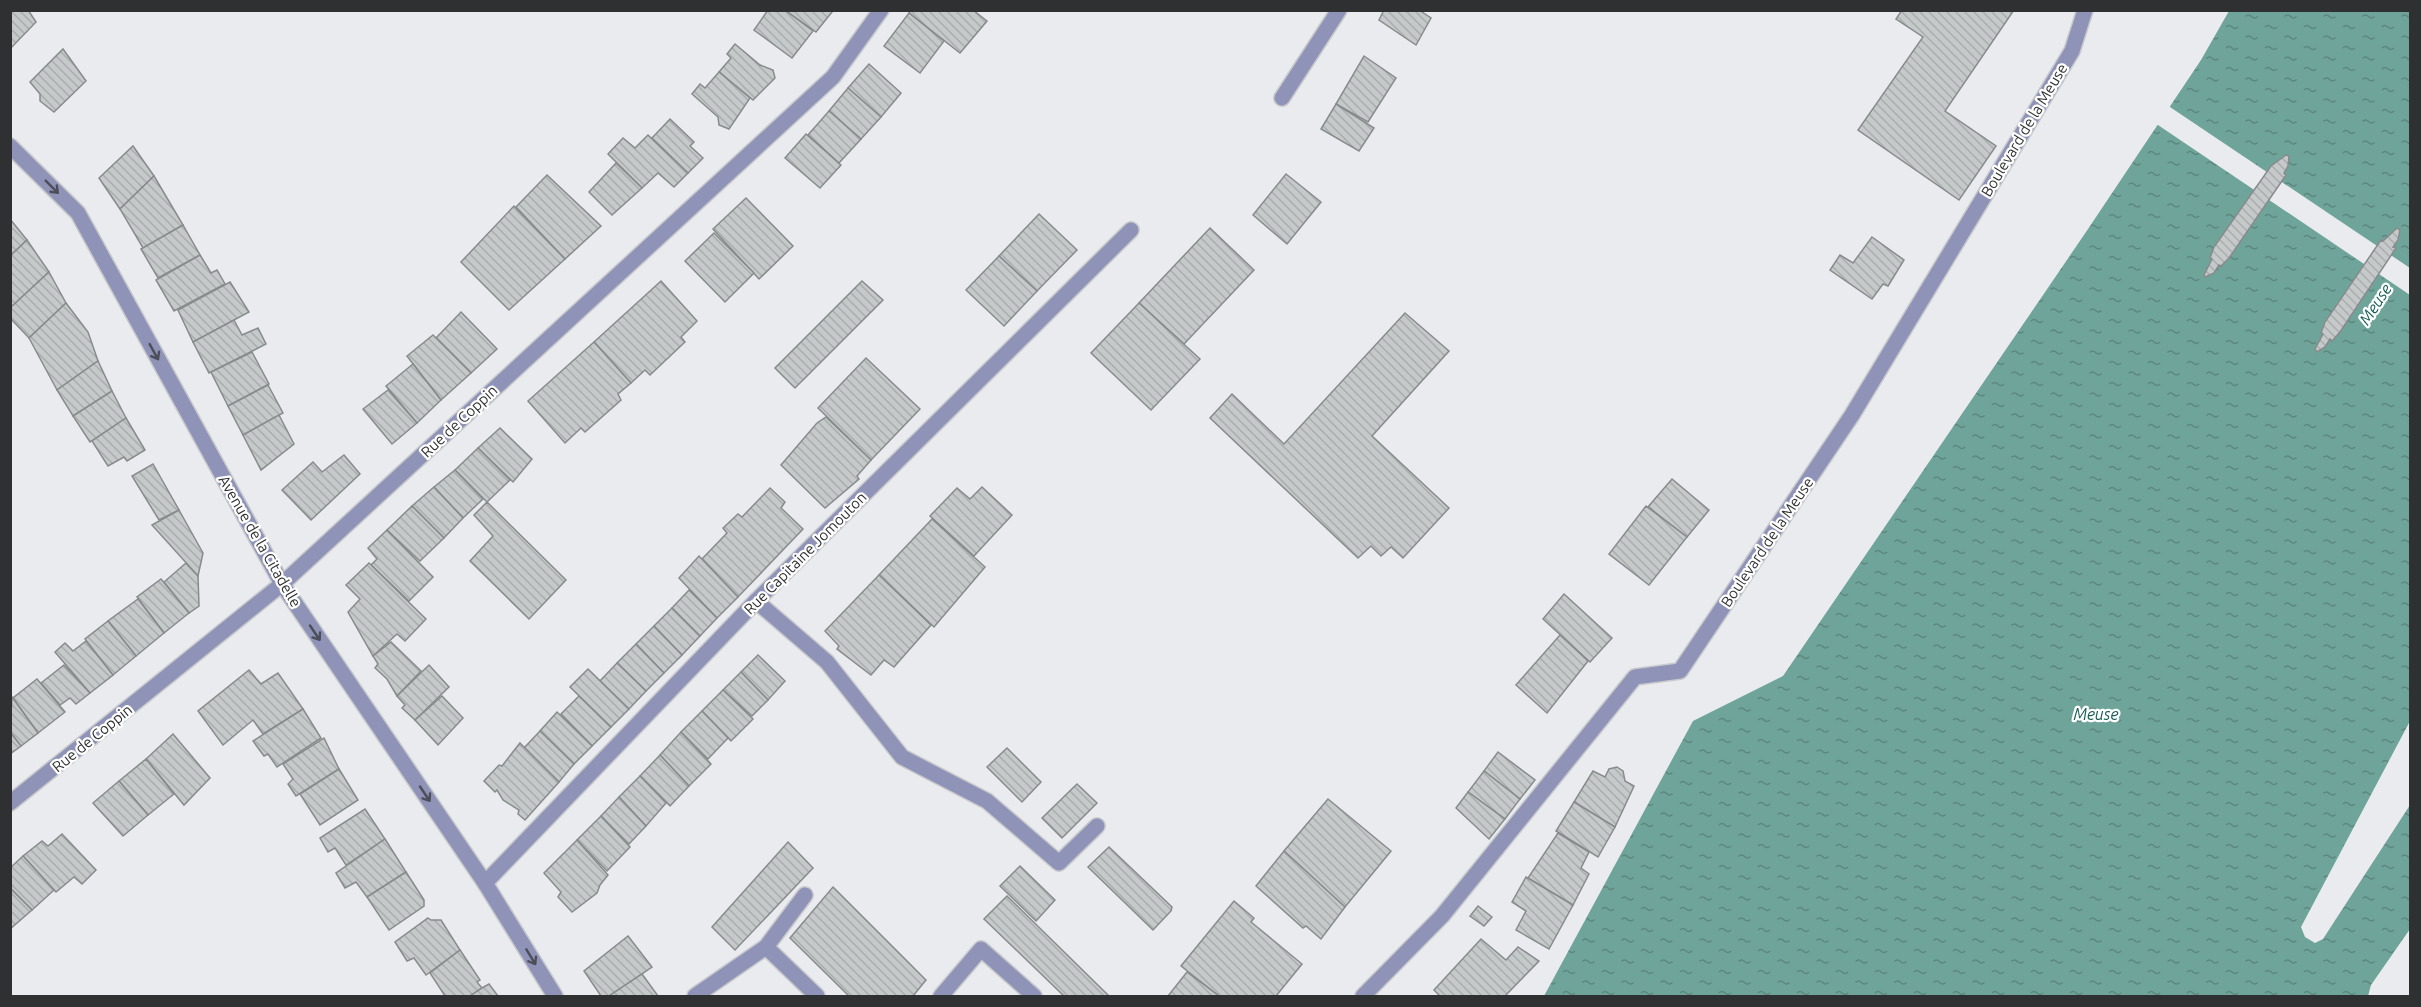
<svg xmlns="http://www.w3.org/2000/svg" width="2421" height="1007" viewBox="0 0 2421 1007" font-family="Ubuntu,sans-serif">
<defs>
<pattern id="water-ripples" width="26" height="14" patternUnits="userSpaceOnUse" patternTransform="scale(1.5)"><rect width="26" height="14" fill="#6fa49a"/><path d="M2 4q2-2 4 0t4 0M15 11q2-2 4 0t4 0" fill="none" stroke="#5c867e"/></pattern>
<pattern id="building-back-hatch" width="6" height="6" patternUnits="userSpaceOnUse" patternTransform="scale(1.5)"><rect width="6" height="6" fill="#c6c9ca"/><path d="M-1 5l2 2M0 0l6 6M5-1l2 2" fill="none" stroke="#aaadae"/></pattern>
</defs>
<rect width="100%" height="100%" fill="#e9ebee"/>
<path fill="url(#water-ripples)" d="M2229,11H2410V721L2301,927L2305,937L2315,943L2323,939L2410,805V929L2371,985L2368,996H1544L1693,721L1783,676L2086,232L2201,60Z"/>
<path fill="#e9ebee" d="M2167,105L2410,268V295L2155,123Z"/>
<g fill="url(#building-back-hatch)" stroke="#888b8c" stroke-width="1.5">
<path d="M10,10H28L36,22L10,49Z"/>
<path d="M768,10H785L813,31L792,58L754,30Z"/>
<path d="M785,10H830L832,12L816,32Z"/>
<path d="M911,10H973L987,21L960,53L909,13Z"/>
<path d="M1384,10H1419L1431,18L1416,45L1379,20Z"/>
<path d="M1902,10H2014L1945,111L1996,146L1959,200L1858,130L1923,37L1896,19Z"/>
<path d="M909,13L944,41L920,73L884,46Z"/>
<path d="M735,44L760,65L773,70L775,78L753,100L719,72L731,58L727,54Z"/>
<path d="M63,49L86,81L54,112L40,101V94L30,82Z"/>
<path d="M1364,56L1396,78L1368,122L1336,104Z"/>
<path d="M869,64L901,93L881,117L848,88Z"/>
<path d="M719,72L750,98L729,129L719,125L718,117L692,94L700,84L705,88Z"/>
<path d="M848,88L881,117L861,139L829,111Z"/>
<path d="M1336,104L1374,128L1359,151L1321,129Z"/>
<path d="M829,111L861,139L839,163L808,135Z"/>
<path d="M670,119L694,142L690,146L703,158L688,173L652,138Z"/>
<path d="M806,134L841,165L820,188L785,158Z"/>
<path d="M648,135L688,173L674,187L658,173L642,188L608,154L623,138L635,148Z"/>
<path d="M133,146L154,176L120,209L99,178Z"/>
<path d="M2286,155L2289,156L2288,166L2284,173L2286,175L2229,258L2221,266L2219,265L2214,273L2205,277L2204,275L2212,259L2210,258L2214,247L2271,166Z"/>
<path d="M616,163L642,188L612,215L589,192Z"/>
<path d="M1286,174L1321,202L1287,244L1253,215Z"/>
<path d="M547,175L601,226L565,259L516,207Z"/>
<path d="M154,176L183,225L143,248L120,209Z"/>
<path d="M746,198L793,246L759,279L713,229Z"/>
<path d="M514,206L565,259L509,310L461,262Z"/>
<path d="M1039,214L1077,250L1037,291L999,256Z"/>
<path d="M10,219L27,240L10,256Z"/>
<path d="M183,225L200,255L158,278L141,249Z"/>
<path d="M1210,228L1254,270L1184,344L1139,303Z"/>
<path d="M2397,228L2400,230L2398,240L2393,247L2396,248L2340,332L2332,341L2330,339L2325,347L2317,352L2315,349L2323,334L2321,333L2325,322L2381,240L2383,241Z"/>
<path d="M714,233L754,273L725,302L685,261Z"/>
<path d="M1872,237L1904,260L1888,286L1883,284L1872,299L1830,270L1840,255L1853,263Z"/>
<path d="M27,240L49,272L10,308V256Z"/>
<path d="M200,255L211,273L217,270L225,284L174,311L156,280Z"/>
<path d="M999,256L1037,291L1004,326L966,290Z"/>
<path d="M49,272L66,303L29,338L10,318V308Z"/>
<path d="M661,281L697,321L681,337L685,342L650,375L645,370L631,383L594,342Z"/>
<path d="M862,281L883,300L795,388L775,368Z"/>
<path d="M230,282L249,312L193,342L178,310Z"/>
<path d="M66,303L88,332L98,361L57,390L29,338Z"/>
<path d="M1139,303L1200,359L1151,410L1091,353Z"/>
<path d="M461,312L497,349L471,373L436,338Z"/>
<path d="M1405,313L1449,351L1372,436L1449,508L1403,558L1391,547L1381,556L1371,546L1358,558L1210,418L1232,394L1284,444Z"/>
<path d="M234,320L242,335L258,328L266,344L209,373L193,342Z"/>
<path d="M433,335L471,373L441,400L407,356Z"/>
<path d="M594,342L631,383L618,394L621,400L585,432L581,428L565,443L528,401Z"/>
<path d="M252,352L269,384L228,406L211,372Z"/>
<path d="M866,358L920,409L871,460L818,408Z"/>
<path d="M98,361L112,391L73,416L57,390Z"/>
<path d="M413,364L441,400L417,423L386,386Z"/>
<path d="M268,385L283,413L243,435L228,406Z"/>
<path d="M388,390L417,423L392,444L363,409Z"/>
<path d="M112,391L126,418L90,442L73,416Z"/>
<path d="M279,415L294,444L261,470L243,435Z"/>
<path d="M826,417L871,460L857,476L859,479L825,508L781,465L817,423Z"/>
<path d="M126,418L145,450L127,461L124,457L108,466L92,441Z"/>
<path d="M500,428L532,459L513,482L478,448Z"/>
<path d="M478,448L510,480L487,502L455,470Z"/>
<path d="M344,455L360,474L311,520L282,490L313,462L322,472Z"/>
<path d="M153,464L179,510L159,520L132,476Z"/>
<path d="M455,470L483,499L463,518L434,487Z"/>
<path d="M1672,479L1709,510L1687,537L1648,507Z"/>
<path d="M434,487L463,518L444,538L412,506Z"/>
<path d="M982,487L1012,515L974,556L930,516L957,488L970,499Z"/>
<path d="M770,488L785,502L781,508L803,529L738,597L702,559L727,533L723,528L738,514L742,517Z"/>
<path d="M487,502L566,580L529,619L470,561L493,536L474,515Z"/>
<path d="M412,506L444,538L420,561L387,530Z"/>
<path d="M1646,506L1687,537L1649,585L1609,554Z"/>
<path d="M179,510L203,553L198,576L152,525Z"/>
<path d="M932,519L985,567L934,627L879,575Z"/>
<path d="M387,530L433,577L409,601L371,565L377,559L368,548Z"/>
<path d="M699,556L738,597L717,618L679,578Z"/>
<path d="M186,563L198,576L199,606L189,613L164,582Z"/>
<path d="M369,563L426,619L405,641L397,634L373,656L348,612L360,599L346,585Z"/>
<path d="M879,575L931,625L894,667L884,660L871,675L837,649L839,646L825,631Z"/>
<path d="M161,579L189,613L164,633L137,597Z"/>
<path d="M689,590L717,618L700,636L672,608Z"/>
<path d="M1564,594L1612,638L1590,662L1543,619Z"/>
<path d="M138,599L164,633L136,656L108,621Z"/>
<path d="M672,608L700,636L682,655L654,626Z"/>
<path d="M108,621L136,656L113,675L85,639Z"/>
<path d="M654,626L682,655L664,673L636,644Z"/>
<path d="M1560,635L1588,661L1547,713L1516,685Z"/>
<path d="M86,641L113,675L90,693L55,652L65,643L73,651Z"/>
<path d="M391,642L421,671L397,696L387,679L375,668L378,664L373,656Z"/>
<path d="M636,644L664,673L646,691L617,663Z"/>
<path d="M758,655L785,681L768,700L741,672Z"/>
<path d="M617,663L646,691L629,709L600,681Z"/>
<path d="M64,665L90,693L76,704L70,698L60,705L41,683Z"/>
<path d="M429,665L449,687L415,720L402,708L405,705L397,696Z"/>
<path d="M588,669L629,709L611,727L570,687Z"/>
<path d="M249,670L261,684L278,673L303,709L263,734L253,720L223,745L198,711Z"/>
<path d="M741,672L768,700L752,716L723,690Z"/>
<path d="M37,679L65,712L38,733L13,698Z"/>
<path d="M723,690L753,719L731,741L702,711Z"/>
<path d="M442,696L463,718L438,745L415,720Z"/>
<path d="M579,696L611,727L592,746L561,714Z"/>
<path d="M12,697L38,733L21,746L10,732Z"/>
<path d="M303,709L321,738L277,767L268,754L264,756L253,741Z"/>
<path d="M702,711L728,738L708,759L681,732Z"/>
<path d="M557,712L592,746L574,764L540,731Z"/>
<path d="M540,731L574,764L559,782L524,748Z"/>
<path d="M10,732L21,746L10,754Z"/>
<path d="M681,732L711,764L689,786L660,755Z"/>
<path d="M173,734L210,778L184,805L146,759Z"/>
<path d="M324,738L339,769L296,796L288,784L293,779L283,764Z"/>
<path d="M520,743L559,782L525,820L518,814L519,810L503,800L497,790L495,792L484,781L499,765L502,766Z"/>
<path d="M1007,748L1041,782L1022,802L987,767Z"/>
<path d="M1498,752L1535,780L1520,799L1484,771Z"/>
<path d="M660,755L689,786L670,806L640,776Z"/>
<path d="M146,759L174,794L148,815L119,781Z"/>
<path d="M1617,767L1623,771L1625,781L1634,786L1615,827L1574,802L1593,771L1605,777L1609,769Z"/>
<path d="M339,769L358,800L320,825L300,794Z"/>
<path d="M1484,771L1520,799L1505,819L1468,792Z"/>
<path d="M640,776L666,803L646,826L619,797Z"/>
<path d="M119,781L148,815L123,836L93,803Z"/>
<path d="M1077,784L1097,803L1062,838L1042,818Z"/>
<path d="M1468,792L1505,819L1489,839L1456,808Z"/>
<path d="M619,797L646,826L629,844L601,816Z"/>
<path d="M1328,799L1391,851L1345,907L1284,851Z"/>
<path d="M1574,802L1615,827L1598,857L1556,831Z"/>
<path d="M365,809L385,839L346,865L335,848L328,852L320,838Z"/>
<path d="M601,816L630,847L607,871L577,840Z"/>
<path d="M1558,833L1589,852L1581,868L1589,874L1573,905L1528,878Z"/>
<path d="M62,834L96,870L82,884L74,877L56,892L23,856L42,841L48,846Z"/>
<path d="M385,839L406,872L367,897L356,882L345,888L336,873Z"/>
<path d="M577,840L608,875L600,885L597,893L572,912L558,897L561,892L544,873Z"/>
<path d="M788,842L813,868L735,950L712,927Z"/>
<path d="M1109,847L1172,907L1171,911L1153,930L1088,867Z"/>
<path d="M1284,851L1345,907L1321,939L1306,926L1303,928L1256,886Z"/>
<path d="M23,856L54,890L32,910L10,888V868Z"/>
<path d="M1020,866L1055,900L1036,921L1000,886Z"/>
<path d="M406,872L424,900V906L389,930L367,897Z"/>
<path d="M1526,877L1573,905L1549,949L1516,930L1526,911L1512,902Z"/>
<path d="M833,887L926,980L913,996H849L790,938Z"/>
<path d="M10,888L32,910L10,929Z"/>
<path d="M1007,896L1109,996H1064L984,919Z"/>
<path d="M1234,901L1254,918L1251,922L1302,964L1276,996H1219L1181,966Z"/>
<path d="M1478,906L1492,917L1484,926L1470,916Z"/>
<path d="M428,918L431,920H441L460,950L426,975L414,958L407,961L395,942Z"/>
<path d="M628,936L652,967L609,996H601L584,971Z"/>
<path d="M1481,939L1506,960L1518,947L1539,961L1505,996H1440L1434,990Z"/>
<path d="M460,950L480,980L477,982L482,988L470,996H445L430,973Z"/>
<path d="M1187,972L1219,996H1168Z"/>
<path d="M642,974L658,996H609Z"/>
<path d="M489,984L498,996H470L482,988Z"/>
</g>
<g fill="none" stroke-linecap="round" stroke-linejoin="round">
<defs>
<g id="service">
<path d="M756,601L827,662L902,757L987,801L1059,863L1097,826"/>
<path d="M766,947L817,996"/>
<path d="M695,996L766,947L805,895"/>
<path d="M941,996L981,949L1034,996"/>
</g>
<g id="minor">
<path d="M1282,98L1339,10"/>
<path d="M10,146L78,213L282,584L485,883L555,996"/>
<path d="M10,803L282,584L833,77L881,10"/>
<path d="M485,883L756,601L1131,230"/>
<path d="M1363,996L1442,916L1635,677L1680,671L1852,415L2072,51L2085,10"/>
</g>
</defs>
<use href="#service" stroke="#c8c9cc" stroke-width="18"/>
<use href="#minor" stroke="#c8c9cc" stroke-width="18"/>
<use href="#service" stroke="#8f93b7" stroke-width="15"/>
<use href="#minor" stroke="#8f93b7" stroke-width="15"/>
</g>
<defs><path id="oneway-shaft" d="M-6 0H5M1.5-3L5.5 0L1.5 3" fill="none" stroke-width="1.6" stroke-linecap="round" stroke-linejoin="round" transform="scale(1.5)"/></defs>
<g stroke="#4c4e59">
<use href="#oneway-shaft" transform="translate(52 187) rotate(45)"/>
<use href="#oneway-shaft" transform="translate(154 352) rotate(61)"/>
<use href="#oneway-shaft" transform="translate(315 633) rotate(56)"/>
<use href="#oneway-shaft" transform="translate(425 794) rotate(56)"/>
<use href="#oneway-shaft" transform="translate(531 957) rotate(59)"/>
</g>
<g text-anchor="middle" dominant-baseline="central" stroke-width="4.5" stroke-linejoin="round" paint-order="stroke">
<g font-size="15" fill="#2f3031" stroke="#fff">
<text transform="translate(2024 130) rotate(-59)">Boulevard de la Meuse</text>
<text transform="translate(459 421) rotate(-43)">Rue de Coppin</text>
<text transform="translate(260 541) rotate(60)">Avenue de la Citadelle</text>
<text transform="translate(1767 542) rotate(-56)">Boulevard de la Meuse</text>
<text transform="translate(805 553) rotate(-45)">Rue Capitaine Jomouton</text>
<text transform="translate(92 738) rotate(-39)">Rue de Coppin</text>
</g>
<g font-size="16" font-style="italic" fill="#175e55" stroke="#fff">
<text transform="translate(2375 304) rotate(-57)">Meuse</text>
<text x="2096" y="714">Meuse</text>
</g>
</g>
<rect width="2421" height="1007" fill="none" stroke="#2f3031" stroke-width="24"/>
</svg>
